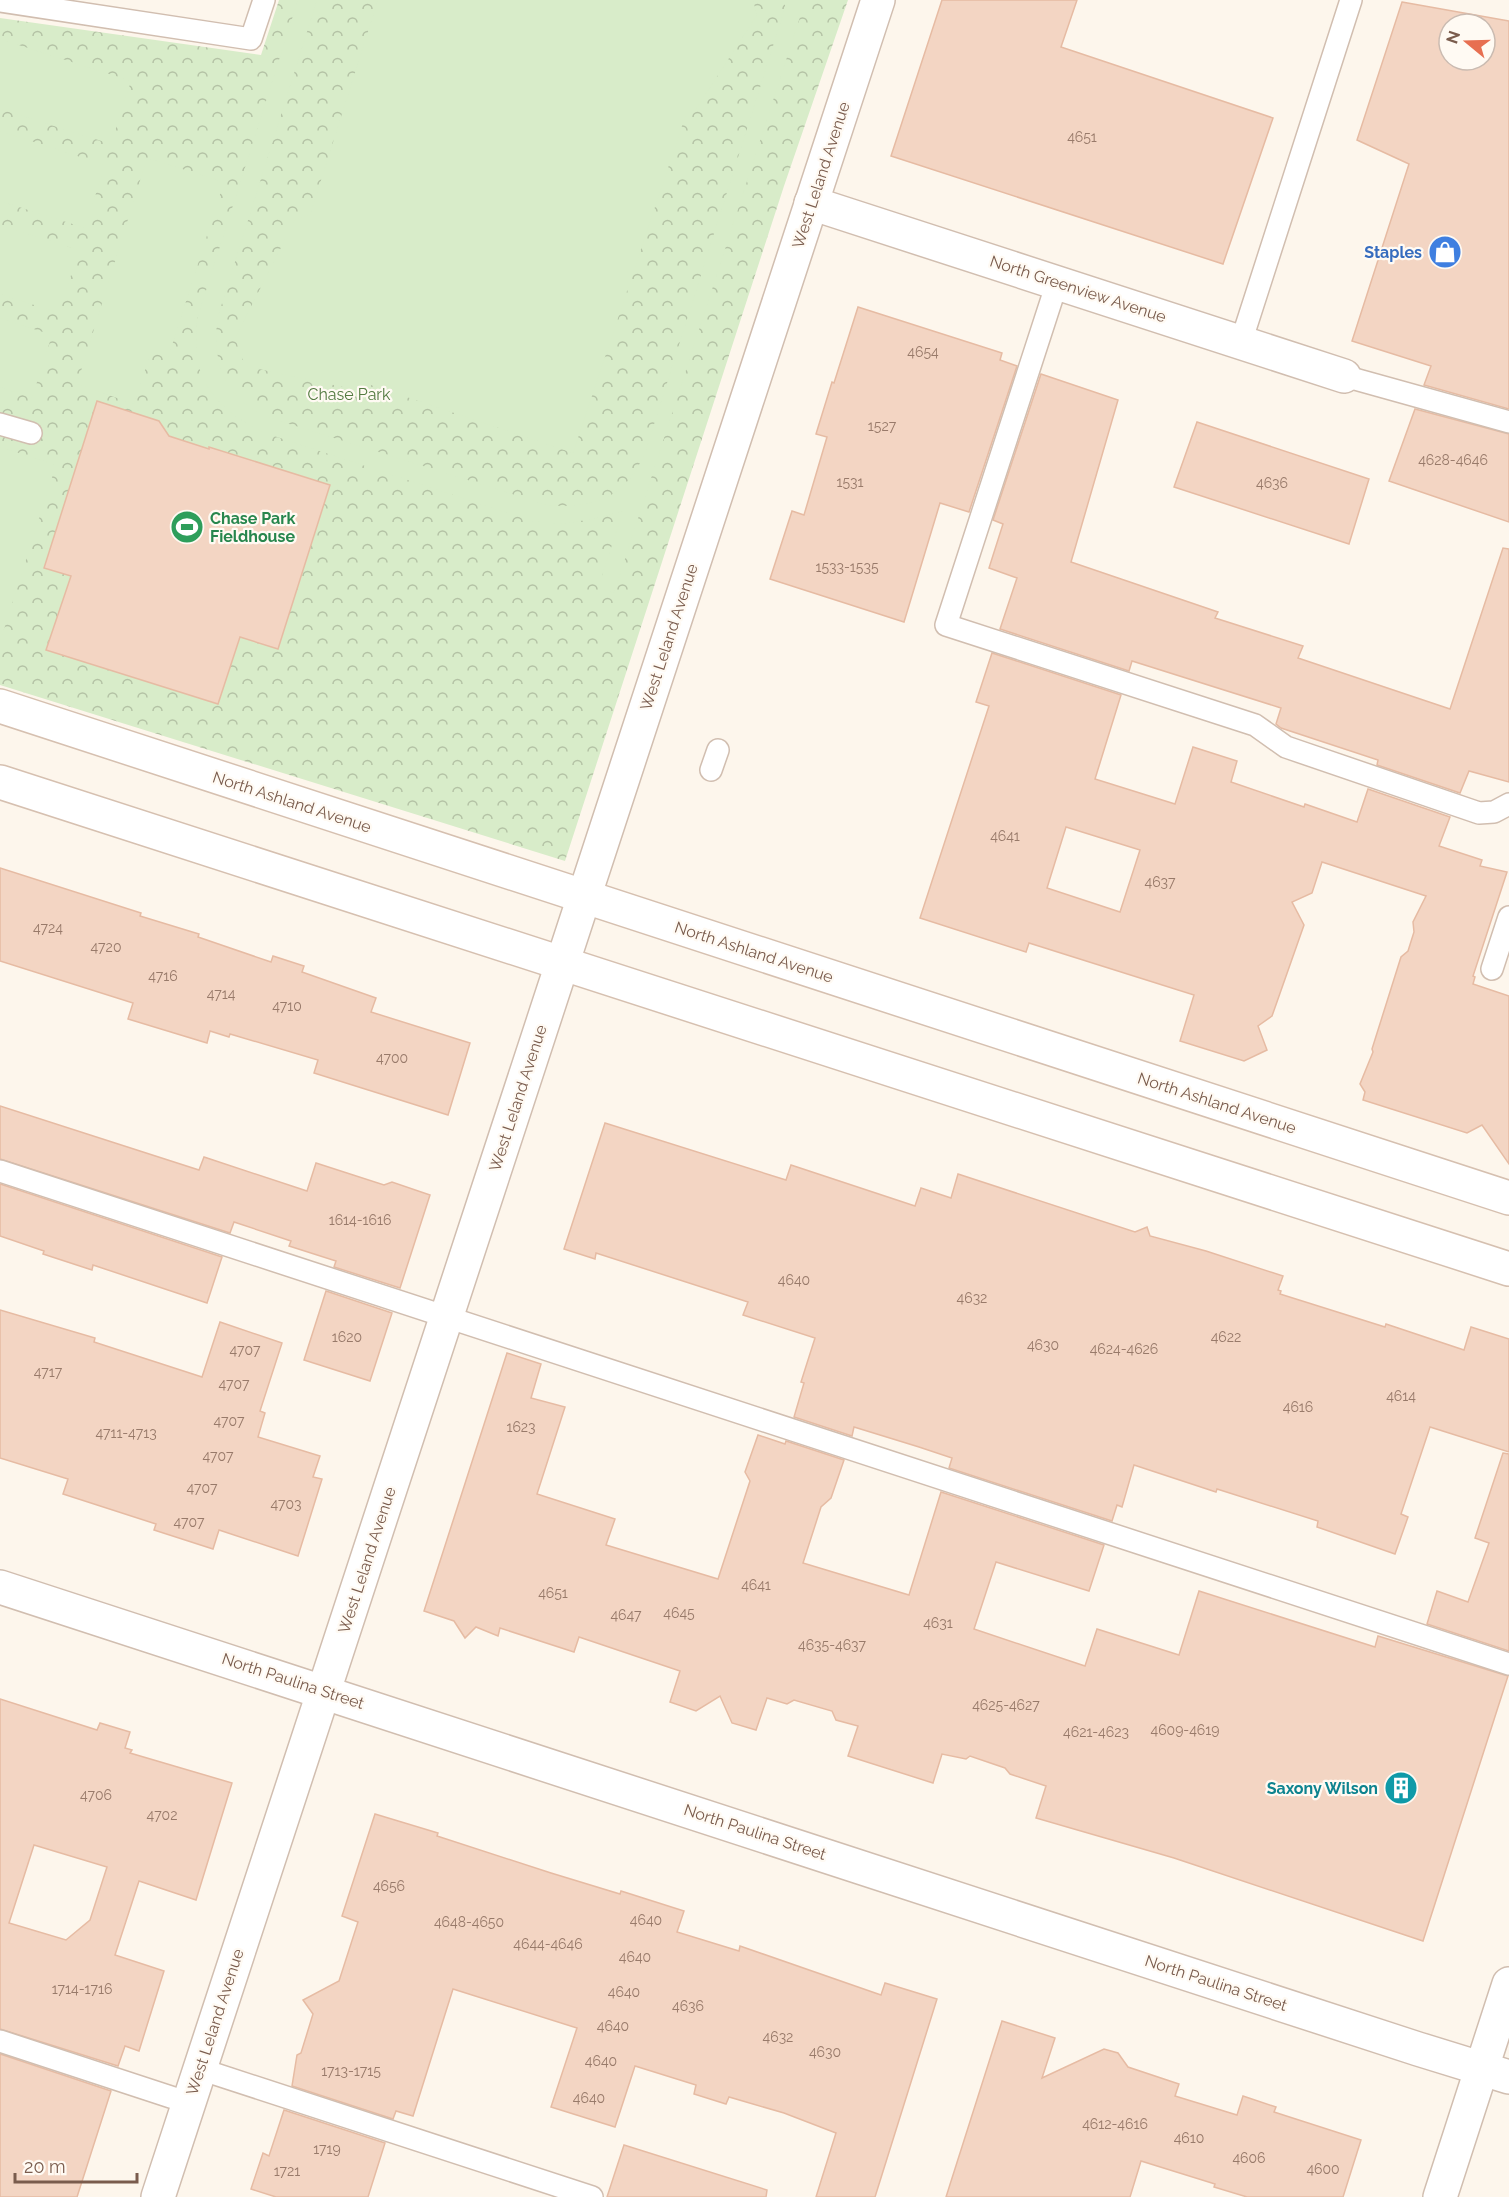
<svg xmlns="http://www.w3.org/2000/svg" width="1509" height="2197" viewBox="0 0 1509 2197" font-family="Raleway,sans-serif">
<defs>
<pattern id="forest-crowns" width="20" height="18" patternUnits="userSpaceOnUse" patternTransform="scale(1.5)"><rect width="20" height="18" fill="#d8ecc9"/><path d="M2 6a3 3 0 1 1 6 0M12 15a3 3 0 1 1 6 0" fill="none" stroke="#b4c2a5"/></pattern>
</defs>
<rect width="100%" height="100%" fill="#fdf6ec"/>
<path fill="url(#forest-crowns)" d="M279,0H848L784,186L565,861L0,685V18L261,55Z"/>
<g fill="#d8ecc9">
<path d="M298,0H317L218,316C211,360 224,398 267,417L547,505C575,508 608,504 627,482C635,474 640,463 645,453L785,8V0H801L800,17L614,593L598,588L623,511L593,519L561,524L532,521L265,433C233,418 202,395 197,357C195,345 197,331 197,319Z"/>
<path d="M378,0H753L757,15L696,109L686,114L573,453L371,385L357,390L245,366L235,338L295,220L310,215Z"/>
<path d="M0,39L131,81L111,144L0,109Z"/>
<path d="M0,131L105,165L85,228L0,201Z"/>
<path d="M147,158L224,182L168,358L151,352L134,404L77,384Z"/>
<path d="M0,225L79,250L59,313L0,294Z"/>
<path d="M0,318L52,335L32,398L0,387Z"/>
<path d="M0,447L56,465L0,642Z"/>
</g>
<g fill="#f3d5c3" stroke="#e6bba3" stroke-width="1.5" fill-rule="evenodd">
<path d="M942,0H1077L1061,47L1273,118L1223,264L891,156Z"/>
<path d="M1402,2L1509,21V409L1424,385L1431,366L1352,341L1409,164L1357,140ZM1449,24H1485V60H1449Z"/>
<path d="M858,307L1002,353L1000,360L1017,366L969,512L940,503L904,622L770,579L792,511L804,515L827,437L816,434L832,382L834,383Z"/>
<path d="M1041,374L1118,400L1071,562L1218,612L1215,618L1303,646L1298,658L1450,709L1503,548L1509,549V782L1469,771L1460,793L1377,765L1378,760L1281,728L1276,724L1281,708L1132,661L1129,671L1000,629L1017,578L989,568L1003,524L993,520Z"/>
<path d="M97,401L159,421L169,436L209,449V447L330,485L278,649L240,637L218,704L46,650L71,576L44,568Z"/>
<path d="M1415,409L1509,434V522L1389,481Z"/>
<path d="M1197,422L1369,479L1349,544L1174,487Z"/>
<path d="M992,653L1121,695L1095,779L1175,804L1193,747L1237,761L1231,782L1304,807L1305,804L1357,822L1368,789L1450,817L1439,846L1482,860L1480,866L1507,872L1473,976L1475,977L1473,984L1509,996V1164L1482,1125L1467,1133L1363,1100L1365,1092L1360,1084L1373,1052L1372,1049L1401,957L1408,951L1414,932L1413,922L1426,896L1322,862L1312,893L1292,902L1304,925L1272,1016L1258,1026L1267,1050L1244,1061L1180,1041L1194,995L1029,943L1026,952L920,918L989,706L976,702ZM1066,827L1140,850L1120,912L1047,888Z"/>
<path d="M0,868L141,913L140,916L199,934L198,937L271,962L273,956L304,966L302,972L376,998L371,1012L470,1043L448,1115L314,1073L318,1060L230,1034L229,1037L210,1031L207,1043L128,1019L133,1003L0,961Z"/>
<path d="M0,1106L199,1170L204,1157L307,1191L316,1163L384,1185L392,1182L430,1195L400,1288L334,1267L336,1261L289,1246L291,1241L234,1222L230,1233L0,1159Z"/>
<path d="M605,1123L786,1180L791,1165L915,1206L921,1188L951,1198L958,1174L1135,1232L1147,1227L1150,1236L1206,1251L1283,1276L1278,1290L1281,1291L1280,1294L1385,1327L1386,1324L1464,1350L1471,1327L1509,1339V1452L1430,1427L1401,1514L1408,1517L1395,1554L1317,1527L1318,1521L1217,1489L1216,1492L1134,1465L1122,1507L1117,1505L1112,1521L949,1468L952,1458L919,1447L854,1427L852,1436L794,1417L804,1383L801,1382L815,1338L743,1315L748,1302L596,1253L595,1259L564,1249Z"/>
<path d="M0,1184L222,1257L207,1303L93,1265L92,1270L43,1254L44,1251L0,1236Z"/>
<path d="M326,1291L392,1313L370,1381L304,1360Z"/>
<path d="M0,1310L95,1338L94,1342L202,1377L220,1322L282,1343L260,1411L265,1413L258,1437L320,1456L313,1477L322,1479L298,1556L219,1530L213,1549L154,1530L156,1524L63,1494L68,1479L0,1458Z"/>
<path d="M507,1353L541,1364L531,1398L565,1407L537,1494L615,1519L606,1545L718,1579L750,1481L745,1472L758,1435L785,1444L786,1441L844,1460L831,1498L821,1507L803,1563L909,1595L941,1492L1104,1545L1089,1591L996,1562L974,1629L1085,1666L1097,1629L1179,1655L1199,1591L1375,1647L1378,1636L1508,1676L1423,1941L1174,1858L1036,1818L1046,1786L1010,1774L1005,1768L970,1756L966,1759L942,1754L933,1783L848,1756L858,1726L836,1720L832,1711L794,1700L787,1704L767,1698L756,1730L732,1723L720,1696L696,1711L670,1702L680,1671L579,1637L574,1652L500,1628L498,1636L476,1627L465,1638L454,1621L424,1611Z"/>
<path d="M1503,1453L1509,1454V1651L1427,1624L1437,1591L1468,1602L1489,1543L1475,1538Z"/>
<path d="M0,1699L97,1730L100,1723L130,1732L125,1748L132,1750L130,1753L232,1783L196,1900L139,1881L115,1955L164,1971L139,2051L125,2046L118,2066L0,2029ZM34,1845L107,1867L90,1920L66,1940L9,1923Z"/>
<path d="M375,1814L438,1833L437,1836L551,1873L620,1894L621,1891L684,1911L677,1932L739,1951L740,1946L881,1995L885,1983L937,1999L875,2197H816L836,2133L784,2113L729,2097L726,2104L694,2094L696,2085L635,2066L615,2127L551,2107L577,2028L453,1989L413,2116L396,2111L393,2119L292,2086L297,2055L301,2053L313,2014L303,2000L339,1981L358,1922L342,1916Z"/>
<path d="M1002,2021L1055,2038L1042,2078L1104,2049L1118,2053L1128,2067L1179,2084L1175,2096L1237,2115L1243,2096L1276,2107L1274,2112L1361,2140L1343,2197H1247L1214,2187L1215,2184L1141,2161L1130,2197H946Z"/>
<path d="M0,2054L111,2091L77,2197H0Z"/>
<path d="M284,2110L385,2143L368,2197H276L251,2189L263,2153L269,2156Z"/>
<path d="M624,2145L767,2190L766,2197H607Z"/>
</g>
<g fill="none" stroke-linecap="round" stroke-linejoin="round">
<defs>
<g id="service">
<path d="M0,1L251,39L264,0"/>
<path d="M1057,283L946,625L1255,725L1286,747L1479,813L1494,812L1509,804"/>
<path d="M1241,342L1351,0"/>
<path d="M1344,376L1509,422"/>
<path d="M0,424L31,433"/>
<path d="M711,770L718,750"/>
<path d="M1492,969L1509,917"/>
<path d="M0,1171L1509,1664"/>
<path d="M0,2041L189,2103"/>
<path d="M200,2069L592,2197"/>
</g>
<g id="minor">
<path d="M811,203L1344,376"/>
<path d="M0,1587L1418,2049L1509,2077"/>
<path d="M158,2197L878,0"/>
</g>
<path id="tertiary" d="M1440,2197L1509,1984"/>
<g id="secondary">
<path d="M0,706L1509,1198"/>
<path d="M0,782L1509,1269"/>
</g>
</defs>
<use href="#service" stroke="#d1beb0" stroke-width="24"/>
<use href="#minor" stroke="#d1beb0" stroke-width="36"/>
<use href="#tertiary" stroke="#d1beb0" stroke-width="36"/>
<use href="#secondary" stroke="#d6c0b0" stroke-width="36"/>
<use href="#service" stroke="#fff" stroke-width="21"/>
<use href="#minor" stroke="#fff" stroke-width="33"/>
<use href="#tertiary" stroke="#fff" stroke-width="33"/>
<use href="#secondary" stroke="#fff" stroke-width="33"/>
</g>
<defs>
<symbol id="shop-disc" viewBox="-11 -11 22 22"><circle r="9.5" fill="#3f7fe0" stroke="#fffaf3"/><path d="M-5-2.5h2.3a2.7 3.5 0 0 1 5.4 0H5L5.5 6h-11ZM-1.5-2.5h3a1.5 2.3 0 0 0-3 0Z" fill="#fff"/></symbol>
<symbol id="stadium-disc" viewBox="-11 -11 22 22"><circle r="9.5" fill="#2e9e5b" stroke="#fffaf3"/><path d="M0-5a6.5 5 0 1 0 0 10a6.5 5 0 1 0 0-10ZM-3.5-1.8h7v3.6h-7Z" fill="#fff"/></symbol>
<symbol id="building-disc" viewBox="-11 -11 22 22"><circle r="9.5" fill="#0f9aa8" stroke="#fffaf3"/><path d="M-4-6H4V6H1V3H-1V6H-4ZM-2.5-4.3h1.7v1.8h-1.7ZM.8-4.3h1.7v1.8H.8ZM-2.5-1h1.7V.8h-1.7ZM.8-1h1.7V.8H.8Z" fill="#fff"/></symbol>
</defs>
<g fill-rule="evenodd">
<use href="#shop-disc" x="1426" y="233" width="38" height="38"/>
<use href="#stadium-disc" x="168" y="508" width="38" height="38"/>
<use href="#building-disc" x="1382" y="1769" width="38" height="38"/>
</g>
<g text-anchor="middle" dominant-baseline="central" stroke-width="4.5" stroke-linejoin="round" paint-order="stroke">
<g font-size="14" fill="#987a6a">
<text x="1082" y="137">4651</text>
<text x="923" y="352">4654</text>
<text x="882" y="426">1527</text>
<text x="1453" y="460">4628-4646</text>
<text x="850" y="482">1531</text>
<text x="1272" y="483">4636</text>
<text x="847" y="567">1533-1535</text>
<text x="1005" y="836">4641</text>
<text x="1160" y="882">4637</text>
<text x="48" y="928">4724</text>
<text x="106" y="947">4720</text>
<text x="163" y="976">4716</text>
<text x="221" y="994">4714</text>
<text x="287" y="1006">4710</text>
<text x="392" y="1058">4700</text>
<text x="360" y="1220">1614-1616</text>
<text x="794" y="1280">4640</text>
<text x="972" y="1298">4632</text>
<text x="347" y="1337">1620</text>
<text x="1226" y="1337">4622</text>
<text x="1043" y="1345">4630</text>
<text x="1124" y="1349">4624-4626</text>
<text x="245" y="1350">4707</text>
<text x="48" y="1372">4717</text>
<text x="234" y="1384">4707</text>
<text x="1401" y="1396">4614</text>
<text x="1298" y="1407">4616</text>
<text x="229" y="1421">4707</text>
<text x="521" y="1427">1623</text>
<text x="126" y="1433">4711-4713</text>
<text x="218" y="1456">4707</text>
<text x="202" y="1488">4707</text>
<text x="286" y="1504">4703</text>
<text x="189" y="1522">4707</text>
<text x="756" y="1585">4641</text>
<text x="553" y="1593">4651</text>
<text x="679" y="1613">4645</text>
<text x="626" y="1615">4647</text>
<text x="938" y="1623">4631</text>
<text x="832" y="1645">4635-4637</text>
<text x="1006" y="1705">4625-4627</text>
<text x="1185" y="1730">4609-4619</text>
<text x="1096" y="1732">4621-4623</text>
<text x="96" y="1795">4706</text>
<text x="162" y="1815">4702</text>
<text x="389" y="1886">4656</text>
<text x="646" y="1920">4640</text>
<text x="469" y="1922">4648-4650</text>
<text x="548" y="1944">4644-4646</text>
<text x="635" y="1957">4640</text>
<text x="82" y="1989">1714-1716</text>
<text x="624" y="1992">4640</text>
<text x="688" y="2006">4636</text>
<text x="613" y="2026">4640</text>
<text x="778" y="2037">4632</text>
<text x="825" y="2052">4630</text>
<text x="601" y="2061">4640</text>
<text x="351" y="2071">1713-1715</text>
<text x="589" y="2098">4640</text>
<text x="1115" y="2124">4612-4616</text>
<text x="1189" y="2138">4610</text>
<text x="327" y="2149">1719</text>
<text x="1249" y="2158">4606</text>
<text x="1323" y="2169">4600</text>
<text x="287" y="2171">1721</text>
</g>
<g font-size="16" fill="#7a5c4d" stroke="#fffaf3">
<text transform="translate(821 175) rotate(-72)">West Leland Avenue</text>
<text transform="translate(1078 289) rotate(18)">North Greenview Avenue</text>
<text transform="translate(669 637) rotate(-72)">West Leland Avenue</text>
<text transform="translate(292 802) rotate(18)">North Ashland Avenue</text>
<text transform="translate(754 952) rotate(18)">North Ashland Avenue</text>
<text transform="translate(518 1098) rotate(-72)">West Leland Avenue</text>
<text transform="translate(1217 1103) rotate(18)">North Ashland Avenue</text>
<text transform="translate(367 1560) rotate(-72)">West Leland Avenue</text>
<text transform="translate(293 1681) rotate(18)">North Paulina Street</text>
<text transform="translate(755 1832) rotate(18)">North Paulina Street</text>
<text transform="translate(1216 1983) rotate(18)">North Paulina Street</text>
<text transform="translate(215 2022) rotate(-72)">West Leland Avenue</text>
</g>
<g font-size="16" font-weight="bold" fill="#366cbe" stroke="#fffaf3" text-anchor="end">
<text x="1422" y="252">Staples</text>
</g>
<g font-size="16" fill="#537a41" stroke="#fffaf3">
<text x="349" y="394">Chase Park</text>
</g>
<g font-size="16" font-weight="bold" fill="#27864d" stroke="#fffaf3" text-anchor="start">
<text x="210" y="518">Chase Park<tspan x="210" dy="18">Fieldhouse</tspan></text>
</g>
<g font-size="16" font-weight="bold" fill="#0d838f" stroke="#fffaf3" text-anchor="end">
<text x="1378" y="1788">Saxony Wilson</text>
</g>
</g>
<g transform="translate(1467 42) rotate(289)"><circle r="28" fill="#fffaf3" stroke="#cabbb1" stroke-width="1.5"/>
<path d="M0-4.5L10 22L0 15L-10 22Z" fill="#e76f51"/>
<text y="-9" font-size="16" font-weight="bold" text-anchor="middle" fill="#7a5c4d">N</text>
</g>
<path d="M15 2173v9h122v-9" fill="none" stroke="#7a5c4d" stroke-width="3"/>
<text x="24" y="2173" font-size="18" fill="#7a5c4d" stroke="#fffaf3" stroke-width="4.5" paint-order="stroke">20 m</text>
</svg>
